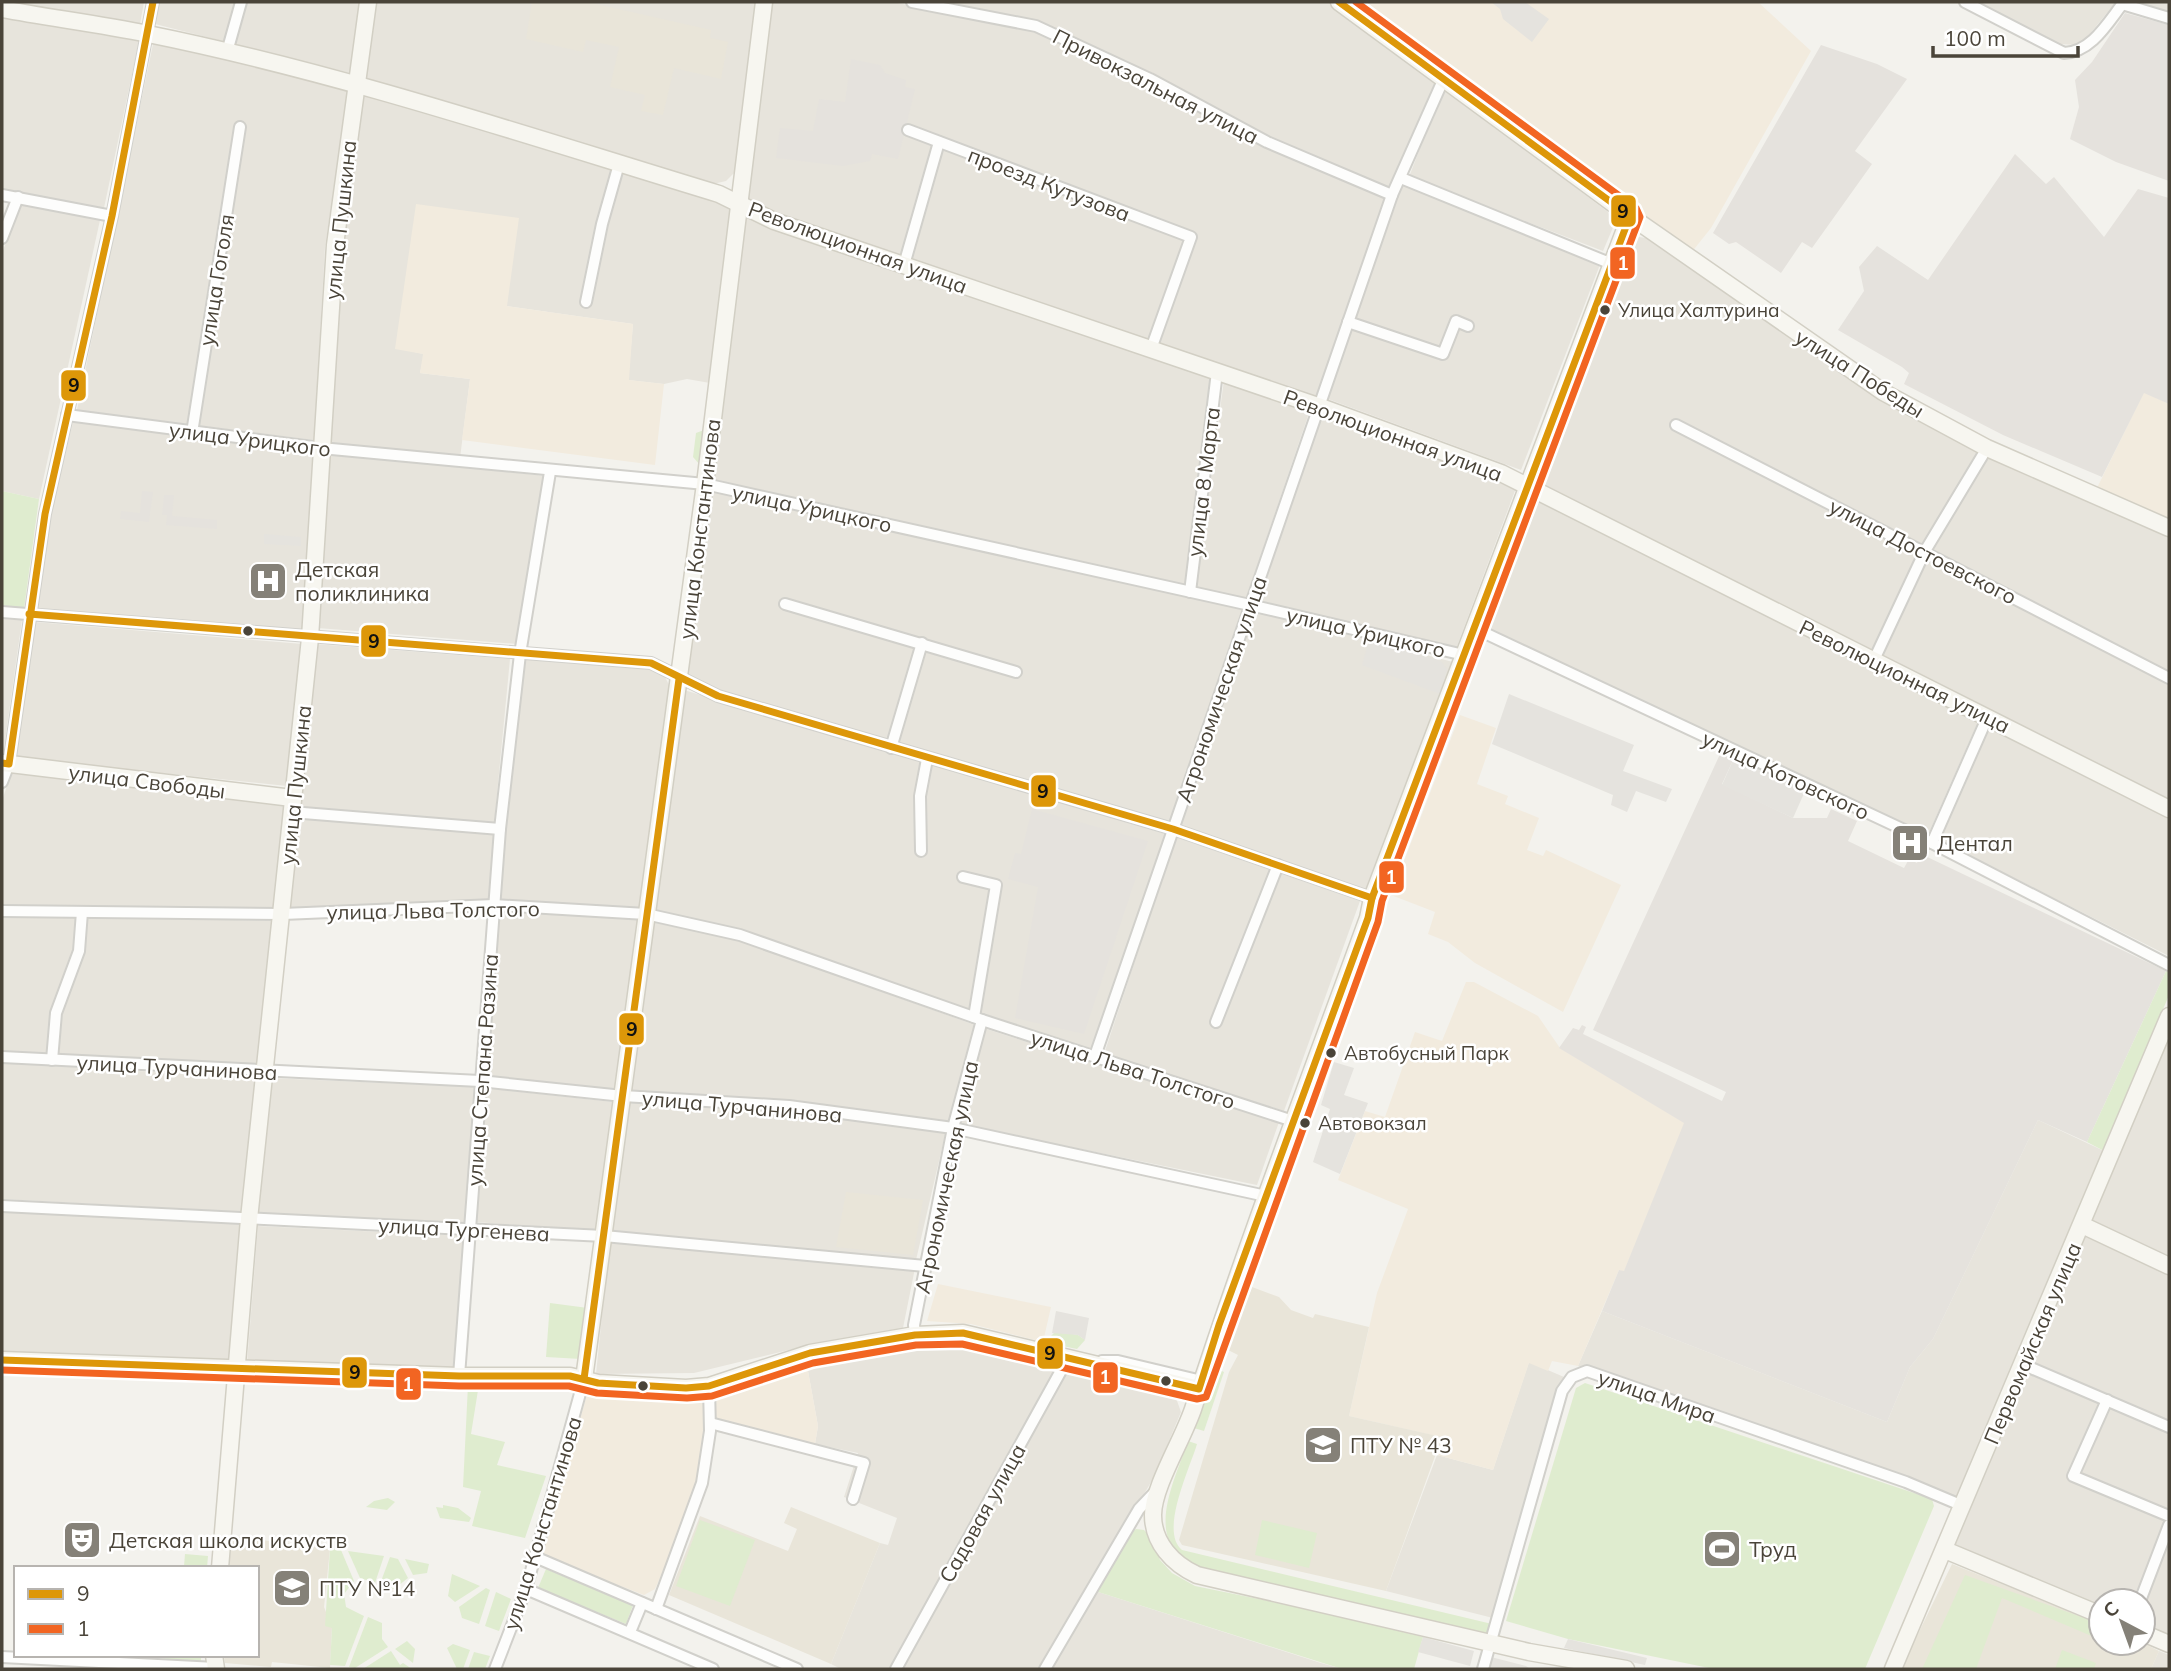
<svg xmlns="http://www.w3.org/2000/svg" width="2171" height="1671" viewBox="0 0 2171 1671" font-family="Mulish,sans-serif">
<rect width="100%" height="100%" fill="#f3f2ed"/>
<g fill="#e7e4dc">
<path d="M2,2H144L140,24Z"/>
<path d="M159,2H361L350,73L155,24Z"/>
<path d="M374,2H759L736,171L726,181L713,184L363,78Z"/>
<path d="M769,2H892L1035,29L1388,198L1316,400L776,216L746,200Z"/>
<path d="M937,2H1328L1436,80L1391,189L1264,135L1036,22Z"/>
<path d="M1978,2H2116L2084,41L2075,45L2060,44Z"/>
<path d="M2133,2H2169V12Z"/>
<path d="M2,17L139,41L104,208L2,190Z"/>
<path d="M153,44L195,50L348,91L325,247L314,440L77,410Z"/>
<path d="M1443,88L1608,212L1614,225L1603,251L1409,177Z"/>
<path d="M360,92L719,199L736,210L710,383L687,379L664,384L628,380L633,324L507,306L395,348L424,354L420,373L470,379L460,458L327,445L340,244Z"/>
<path d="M1403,183L1601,262L1521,470L1328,399Z"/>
<path d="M21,203L100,220L39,499L2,491V253Z"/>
<path d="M746,216L1213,376L1187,587L713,481Z"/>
<path d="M1639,237L1652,239L1842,375L1898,409L2003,463L2169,537V800L1536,485L1627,240Z"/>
<path d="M1224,380L1310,410L1246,599L1196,588Z"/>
<path d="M1322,414L1516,488L1456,649L1257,600Z"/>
<path d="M73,422L313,453L304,632L37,609L51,512Z"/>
<path d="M326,453L546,476L517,644L318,628Z"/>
<path d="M710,491L1244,609L1169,824L720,691L687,674Z"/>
<path d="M1530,497L1978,722L1928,835L1480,625Z"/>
<path d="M1252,610L1453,662L1367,892L1179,826Z"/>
<path d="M2,619L22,620L3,755H2Z"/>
<path d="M35,622L303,644L287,786L15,758Z"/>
<path d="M315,644L510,659L494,825L298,809Z"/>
<path d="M523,659L654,670L665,677L670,687L640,908L501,899L504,830Z"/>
<path d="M684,690L1166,834L1091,1050L740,931L653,911Z"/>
<path d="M1990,726L2169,817V956L1937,839Z"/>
<path d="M12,770L285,803L279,912L2,906V801Z"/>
<path d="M296,817L494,833L489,901L287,909Z"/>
<path d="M1176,837L1360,901L1284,1111L1104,1054Z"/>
<path d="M499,908L638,919L615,1089L486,1078Z"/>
<path d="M2,915L275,921L262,1069L2,1054Z"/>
<path d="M651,922L738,940L975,1025L950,1124L790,1103L631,1090Z"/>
<path d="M983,1028L1279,1122L1257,1185L959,1124Z"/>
<path d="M2169,1031V1261L2089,1223Z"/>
<path d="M2,1063L257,1078L245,1212L2,1199Z"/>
<path d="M270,1078L476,1087L467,1224L258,1214Z"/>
<path d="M486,1088L613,1102L600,1232L477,1222Z"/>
<path d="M630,1102L788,1111L946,1131L916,1260L610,1233Z"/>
<path d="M2038,1120L2104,1151L1960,1501L1578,1366L1602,1311L1887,1422L1910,1367L1933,1339Z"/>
<path d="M2,1211L243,1224L230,1362L2,1351Z"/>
<path d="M258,1226L464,1236L456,1372L247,1364Z"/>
<path d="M2085,1232L2169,1272V1638L2143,1627V1601H2101V1608L1954,1544Z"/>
<path d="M610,1239L915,1268L903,1328L809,1345L694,1373L596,1374Z"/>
<path d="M941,1336L1061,1362L893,1669H841L831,1664L880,1543L888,1545L897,1518L844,1497L858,1453L815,1444L818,1426L806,1360Z"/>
<path d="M1529,1362L1564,1377L1493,1618L1386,1591L1437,1455L1493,1470Z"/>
<path d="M1070,1365L1163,1388L1176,1398L1181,1412L1154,1477L1041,1669H900Z"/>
<path d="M1095,1591L1321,1663L1342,1669H1050Z"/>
<path d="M2159,1651L2169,1655V1669H2151Z"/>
</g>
<g fill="#f2ebde">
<path d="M1348,2H1758L1811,51L1711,228L1691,253Z"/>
<path d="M416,204L519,218L507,306L633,324L629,380L664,384L655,465L462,440L470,379L420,373L423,354L395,349Z"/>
<path d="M2144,392L2169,404V522L2096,490Z"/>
<path d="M1460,715L1496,728L1477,784L1508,796L1505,804L1539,818L1527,850L1543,856L1546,850L1621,885L1563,1012L1475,963L1448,942L1428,934L1435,912L1391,895Z"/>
<path d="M1466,982H1474L1538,1016L1560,1048L1685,1123L1624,1272L1619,1270L1578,1366L1552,1361L1548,1371L1529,1363L1493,1470L1437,1455L1441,1437L1349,1416L1377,1293L1408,1209L1338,1180L1365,1111L1385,1117L1415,1032L1442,1041Z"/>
<path d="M938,1284L1051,1307L1043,1342L971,1324L927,1321Z"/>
<path d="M806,1360L818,1426L815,1444L715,1419L717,1391Z"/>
<path d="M588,1391L708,1403L709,1424L694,1502L655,1589L644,1595L542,1556Z"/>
</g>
<g fill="#e5e2dd">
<path d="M2125,13L2169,25V181L2116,162L2070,139L2079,107L2075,80L2092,62Z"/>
<path d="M1821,45L1877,64L1907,79L1855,151L1872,164L1812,248L1802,242L1781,273L1736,242L1729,244L1713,233Z"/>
<path d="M851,59L880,65L885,73L906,80L905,87L915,89L898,159L872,154L870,161L843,166L776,158L780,128L813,131L819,99L845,102Z"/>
<path d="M2015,154L2046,184L2054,177L2104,237L2138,189L2169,198V404L2144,393L2102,477L2003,435L1904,384L1909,373L1902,367L1838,330L1864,291L1859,267L1877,246L1928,280Z"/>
<path d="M142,491L153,492L149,522L120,519L121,511L140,513Z"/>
<path d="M164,495H174L172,516L217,520V529L166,525L167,515H162Z"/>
<path d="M1721,752L1734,758L1722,784L1793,818H1827L1831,809L1857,821L1848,841L1904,868L1909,859L1917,863L1921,854L2166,971L2087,1142L2038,1120L1933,1339L1910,1367L1887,1422L1602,1311L1619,1270L1624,1271L1684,1123L1559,1048L1573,1028L1579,1030L1582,1025L1586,1027L1583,1034L1722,1101L1726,1092L1593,1030Z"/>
<path d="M1032,809L1148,841L1084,1034L1015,1018L1038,887L1008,879L1015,853L1021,854Z"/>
</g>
<g fill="#e9e5d9">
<path d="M532,2H587L711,30L710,38L728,42L721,79L674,68L663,115L641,111L645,95L610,87L619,47L586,40L583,52L526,39Z"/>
<path d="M846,1192L923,1200L913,1255L836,1247Z"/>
<path d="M1252,1287L1279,1297L1291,1310L1313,1318L1315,1314L1369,1327L1349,1416L1442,1437L1386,1591L1182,1545L1179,1540L1229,1372L1238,1355L1228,1350Z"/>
<path d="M791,1507L880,1543L831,1664L669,1595L700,1516L788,1551L797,1529L784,1523Z"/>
<path d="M232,1536L330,1549L324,1607L332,1627L330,1668L272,1662L271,1667L225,1663L224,1655H257V1568H229Z"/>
<path d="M1952,1564L2101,1624V1643H2143L2159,1651L2151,1669H1901Z"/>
</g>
<g fill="#dfeccf">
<path d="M704,430L700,465L693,457L696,433Z"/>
<path d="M2,491L39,499L24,609L2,608Z"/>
<path d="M2166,971L2169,972V995L2104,1151L2087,1142Z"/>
<path d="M550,1303L588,1308L581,1359L546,1357Z"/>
<path d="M1056,1331L1078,1335L1085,1340L1077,1349L1053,1344L1050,1337Z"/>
<path d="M1215,1368L1224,1372L1204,1431L1194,1428Z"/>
<path d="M1585,1383L1932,1499L1934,1506L1865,1669H1714L1568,1639L1506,1621L1576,1388Z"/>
<path d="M479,1384L471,1434L505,1442L497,1465L546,1476L525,1538L472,1526L481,1491L463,1487L468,1385Z"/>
<path d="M1188,1441L1197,1444C1190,1468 1159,1532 1182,1550L1492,1624L1489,1637L1195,1567C1142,1541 1174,1483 1188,1441Z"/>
<path d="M388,1498L395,1502L387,1510L366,1507L374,1501Z"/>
<path d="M443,1505L458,1508L471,1518L469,1522L440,1518L436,1507L443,1508Z"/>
<path d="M700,1520L755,1540L730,1606L676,1586Z"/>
<path d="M1262,1520L1317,1533L1309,1568L1255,1555Z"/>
<path d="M1136,1529L1144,1530L1151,1537L1160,1560L1172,1573L1195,1586L1326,1613L1423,1637L1414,1669H1342L1095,1591L1129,1534Z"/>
<path d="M330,1549L341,1550L354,1581L344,1594L346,1607L364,1616L345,1666L330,1665L332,1628L325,1626Z"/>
<path d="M348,1551L384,1556L375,1583L360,1578Z"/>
<path d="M185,1554L208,1556L207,1568H179L184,1566Z"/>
<path d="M390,1557L398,1559L408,1578L394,1589L380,1584Z"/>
<path d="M405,1559L429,1564L427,1573L413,1575Z"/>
<path d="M546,1569L633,1605L626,1624L538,1588Z"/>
<path d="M452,1574L480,1586L455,1602L448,1596Z"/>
<path d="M1965,1575L2101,1624V1640L2002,1598L1976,1669H1922Z"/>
<path d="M486,1588L490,1590L479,1624L462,1618L459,1607Z"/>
<path d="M496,1592L511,1599L499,1631L485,1626Z"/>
<path d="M368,1617L382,1623V1639L388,1647L355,1668L349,1667Z"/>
<path d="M407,1641L415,1649L413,1663L395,1649Z"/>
<path d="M453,1644L470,1650L463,1669H457L447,1648Z"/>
<path d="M2062,1650L2096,1663L2094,1669H2055Z"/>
<path d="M391,1651L400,1665L403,1663L412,1669H363Z"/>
<path d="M474,1652L490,1656L485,1669H468Z"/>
<path d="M159,1655L201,1656V1662L158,1658Z"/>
</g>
<g fill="#e5e3de">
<path d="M1491,2H1525L1549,19L1532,42L1503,19L1500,9Z"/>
<path d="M264,534L301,537V546L264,544Z"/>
<path d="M1369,641L1441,661L1447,669L1440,694L1362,665Z"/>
<path d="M1509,694L1634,745L1623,771L1672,789L1666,802L1636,791L1627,812L1611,805L1613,795L1492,744Z"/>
<path d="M1449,711L1455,713L1392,883L1386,881Z"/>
<path d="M1734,758L1806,789L1793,818L1722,785Z"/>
<path d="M1334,1062L1354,1068L1344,1095L1368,1103L1340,1174L1313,1162L1330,1109L1321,1105Z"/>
<path d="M1309,1103L1315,1105L1281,1199L1260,1248L1254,1246Z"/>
<path d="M1056,1311L1089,1318L1085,1340L1078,1335L1052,1333Z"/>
<path d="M1423,1637L1474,1651L1470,1666L1418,1652Z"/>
<path d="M1568,1639L1647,1658L1645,1665L1564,1648Z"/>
<path d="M1491,1657L1526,1666L1530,1669H1488Z"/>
</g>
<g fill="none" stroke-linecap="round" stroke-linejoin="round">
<defs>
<g id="street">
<path d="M912,2L1036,26L1150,79L1267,142L1392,195"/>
<path d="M1965,2L2064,53C2092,52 2108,22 2124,2"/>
<path d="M2122,4L2169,18"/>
<path d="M227,52L241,2"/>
<path d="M908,130L1191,237L1151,349"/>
<path d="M1401,178L1612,264"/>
<path d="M2,195L112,216"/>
<path d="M2,238L18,197"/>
<path d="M904,265L939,142"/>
<path d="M586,302L602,224L619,164"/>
<path d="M1348,322L1443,354L1456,321L1468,326"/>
<path d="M67,415L321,448L705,484L1250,605L1464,655"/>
<path d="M1676,425L2169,678"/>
<path d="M192,433L240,127"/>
<path d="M1190,592L1217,372"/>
<path d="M785,604L1016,672"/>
<path d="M2,612L651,663L718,696L1173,829L1372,898"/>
<path d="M1474,628L1932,843L2169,965"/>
<path d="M1873,662L1925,551L1987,448"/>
<path d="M891,748L922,643"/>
<path d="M2,782L9,764L45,514L112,216L153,2"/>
<path d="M291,812L500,829"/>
<path d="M1932,843L1988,716"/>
<path d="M921,851L920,796L927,759"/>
<path d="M963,877L996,885L974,1017"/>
<path d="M2,911L283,914L494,905L646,914L740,935L982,1020L1293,1121"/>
<path d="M1216,1022L1278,865"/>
<path d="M1095,1056L1392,195L1444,78"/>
<path d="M2,1057L480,1081L623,1096L789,1106L953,1128L1266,1196"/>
<path d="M52,1060L56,1013L79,951L82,912"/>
<path d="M2,1206L604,1236L925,1266"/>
<path d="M915,1335L914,1325L953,1128L982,1020"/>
<path d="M1102,1361H1118L1202,1381"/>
<path d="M2024,1365L2169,1427"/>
<path d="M459,1376L500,829L520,654L550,472"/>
<path d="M2107,1400L2073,1476L2169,1516"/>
<path d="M710,1423L864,1463L853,1499"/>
<path d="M535,1557L797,1669"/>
<path d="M526,1589L713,1669"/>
<path d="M2140,1601L2169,1525"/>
<path d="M656,1609L702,1483L710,1431L709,1386"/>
<path d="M630,1632L642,1603"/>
<path d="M2,1657L216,1668"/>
<path d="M495,1669L526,1589L584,1379"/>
<path d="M896,1669L1068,1358"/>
<path d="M1045,1669L1139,1509L1156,1491"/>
<path d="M1483,1669L1562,1391L1572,1377L1587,1371L1906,1482L1963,1506"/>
</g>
<g id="secondary">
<path d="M1339,2L1630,216L1883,392L1987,448L2169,528"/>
<path d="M2,9C50,18 100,24 148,34C341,73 531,137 719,194L774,221L1318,406L1501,473L2169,809"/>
<path d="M2,763L292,798"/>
<path d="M2082,1225L2169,1266"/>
<path d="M2,1360L459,1376H570L598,1383L686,1388L709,1386L810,1353L915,1335L963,1333L1199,1389"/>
<path d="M584,1379L705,484L764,2"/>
<path d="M1945,1550L2101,1615"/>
<path d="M220,1568L249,1219L310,638L335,245L368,2"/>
<path d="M2143,1633L2169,1644"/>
<path d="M214,1655L216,1669"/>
<path d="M1626,1669L1529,1652L1197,1575C1173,1564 1153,1543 1153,1515C1153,1486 1185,1436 1194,1406C1247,1242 1309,1080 1368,918L1372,898L1630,216"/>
<path d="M1893,1669L2169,1016"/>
</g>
</defs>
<use href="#street" stroke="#d1d0cb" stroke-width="14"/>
<use href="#secondary" stroke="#d2cfc4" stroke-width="19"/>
<use href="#street" stroke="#fdfdfc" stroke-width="10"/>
<use href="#secondary" stroke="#f7f6f0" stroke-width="16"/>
<defs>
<g id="bus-1">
<path d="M29,614L651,663L718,696L1173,829L1372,898"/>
<path d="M2,763L9,764L45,514L112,216L153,2"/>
<path d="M2,1360L459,1376H570L598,1383L686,1388L709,1386L810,1353L915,1335L963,1333L1199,1389L1219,1325L1368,918L1372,898L1630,216L1339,2"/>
<path d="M584,1379L679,679"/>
</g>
<path id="bus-2" d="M2,1370L459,1386H569L597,1393L687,1398L712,1396L813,1363L916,1345L962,1344L1197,1399L1206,1397L1378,922L1382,901L1640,217L1636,208L1356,2"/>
</defs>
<use href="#bus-1" stroke="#fff" stroke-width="12"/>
<use href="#bus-2" stroke="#fff" stroke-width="12"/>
<use href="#bus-1" stroke="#dd9709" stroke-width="7"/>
<use href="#bus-2" stroke="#f26522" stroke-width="7"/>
</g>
<defs>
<symbol id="hospital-square" viewBox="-11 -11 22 22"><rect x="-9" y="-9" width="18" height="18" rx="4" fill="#858178" stroke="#fff"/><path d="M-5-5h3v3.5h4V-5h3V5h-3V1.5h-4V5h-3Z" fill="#fff"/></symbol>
<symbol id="university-square" viewBox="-11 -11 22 22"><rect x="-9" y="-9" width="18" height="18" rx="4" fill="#858178" stroke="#fff"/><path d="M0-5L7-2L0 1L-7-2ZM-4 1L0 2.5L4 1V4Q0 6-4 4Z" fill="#fff"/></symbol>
<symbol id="theatre-square" viewBox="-11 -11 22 22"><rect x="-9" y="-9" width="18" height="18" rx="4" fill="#858178" stroke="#fff"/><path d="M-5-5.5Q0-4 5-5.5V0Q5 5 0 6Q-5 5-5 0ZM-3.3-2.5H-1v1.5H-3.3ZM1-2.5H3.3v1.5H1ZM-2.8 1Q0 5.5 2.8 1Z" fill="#fff"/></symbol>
<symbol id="stadium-square" viewBox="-11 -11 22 22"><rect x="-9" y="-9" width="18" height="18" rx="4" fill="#858178" stroke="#fff"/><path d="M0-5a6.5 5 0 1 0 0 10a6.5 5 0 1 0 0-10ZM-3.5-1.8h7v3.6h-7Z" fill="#fff"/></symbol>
</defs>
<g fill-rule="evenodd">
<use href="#hospital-square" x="246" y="559" width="44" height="44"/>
<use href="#hospital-square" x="1888" y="821" width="44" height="44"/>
<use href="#university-square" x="1301" y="1423" width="44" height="44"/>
<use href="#theatre-square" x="60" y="1518" width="44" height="44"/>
<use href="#stadium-square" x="1700" y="1527" width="44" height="44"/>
<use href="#university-square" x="270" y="1566" width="44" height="44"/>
</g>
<g fill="#4a4439" stroke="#fff" stroke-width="2.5">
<circle cx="1605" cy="310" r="6"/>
<circle cx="248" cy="631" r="6"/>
<circle cx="1331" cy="1053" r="6"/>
<circle cx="1305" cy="1123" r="6"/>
<circle cx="1166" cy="1381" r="6"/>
<circle cx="643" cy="1386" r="6"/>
</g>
<g text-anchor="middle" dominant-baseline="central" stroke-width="5" stroke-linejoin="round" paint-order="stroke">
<g font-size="19" fill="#4a4439" stroke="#fff" text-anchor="start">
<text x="1618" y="310">Улица Халтурина</text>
<text x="1344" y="1053">Автобусный Парк</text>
<text x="1318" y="1123">Автовокзал</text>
</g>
<g font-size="21" fill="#4a4439" stroke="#fff">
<text transform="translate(1156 86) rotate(27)">Привокзальная улица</text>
<text transform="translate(1049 184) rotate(21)">проезд Кутузова</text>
<text transform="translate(340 220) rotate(-84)">улица Пушкина</text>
<text transform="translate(858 247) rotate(20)">Революционная улица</text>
<text transform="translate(216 280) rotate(-81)">улица Гоголя</text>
<text transform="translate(1860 373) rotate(32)">улица Победы</text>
<text transform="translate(1393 435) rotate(20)">Революционная улица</text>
<text transform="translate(250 439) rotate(7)">улица Урицкого</text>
<text transform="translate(1203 482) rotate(-83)">улица 8 Марта</text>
<text transform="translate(812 508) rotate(12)">улица Урицкого</text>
<text transform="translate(699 529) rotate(-83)">улица Константинова</text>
<text transform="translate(1923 551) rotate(27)">улица Достоевского</text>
<text transform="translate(1366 632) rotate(13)">улица Урицкого</text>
<text transform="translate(1905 676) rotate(26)">Революционная улица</text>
<text transform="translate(1221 689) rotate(-71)">Агрономическая улица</text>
<text transform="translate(1786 775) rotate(25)">улица Котовского</text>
<text transform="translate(147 781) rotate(7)">улица Свободы</text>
<text transform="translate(295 785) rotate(-84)">улица Пушкина</text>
<text transform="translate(433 910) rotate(-1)">улица Льва Толстого</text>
<text transform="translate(177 1067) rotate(3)">улица Турчанинова</text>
<text transform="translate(1133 1069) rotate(18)">улица Льва Толстого</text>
<text transform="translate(482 1070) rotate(-86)">улица Степана Разина</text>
<text transform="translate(742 1106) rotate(5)">улица Турчанинова</text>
<text transform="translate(946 1177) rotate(-78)">Агрономическая улица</text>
<text transform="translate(464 1229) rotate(3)">улица Тургенева</text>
<text transform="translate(2032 1343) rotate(-67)">Первомайская улица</text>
<text transform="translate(1657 1396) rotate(19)">улица Мира</text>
<text transform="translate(982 1513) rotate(-61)">Садовая улица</text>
<text transform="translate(542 1523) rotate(-73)">улица Константинова</text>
</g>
<g font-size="21" fill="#4a4439" stroke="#fff" text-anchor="start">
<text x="295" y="569">Детская<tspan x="295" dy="24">поликлиника</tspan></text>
<text x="1937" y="843">Дентал</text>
<text x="1350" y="1445">ПТУ № 43</text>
<text x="109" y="1540">Детская школа искуств</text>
<text x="1749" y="1549">Труд</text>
<text x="319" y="1588">ПТУ №14</text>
</g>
</g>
<g stroke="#fff" stroke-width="2.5">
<rect x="1610" y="194" width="27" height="34" rx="7" fill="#dd9709"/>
<rect x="1609" y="246" width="27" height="34" rx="7" fill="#f26522"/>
<rect x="60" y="369" width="27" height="33" rx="7" fill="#dd9709"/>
<rect x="360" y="624" width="27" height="34" rx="7" fill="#dd9709"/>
<rect x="1030" y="774" width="27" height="34" rx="7" fill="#dd9709"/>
<rect x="1378" y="860" width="27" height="34" rx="7" fill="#f26522"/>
<rect x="618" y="1012" width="27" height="34" rx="7" fill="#dd9709"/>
<rect x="1036" y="1337" width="28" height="33" rx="7" fill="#dd9709"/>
<rect x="341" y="1356" width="27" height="33" rx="7" fill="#dd9709"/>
<rect x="1092" y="1361" width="27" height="33" rx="7" fill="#f26522"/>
<rect x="395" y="1367" width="27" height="34" rx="7" fill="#f26522"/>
</g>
<g font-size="19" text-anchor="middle" font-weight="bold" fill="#fff">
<text x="1623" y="270">1</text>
<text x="1391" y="884">1</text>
<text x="1105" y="1384">1</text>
<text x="408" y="1391">1</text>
</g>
<g font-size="19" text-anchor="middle" font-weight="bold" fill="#111">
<text x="1623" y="218">9</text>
<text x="74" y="392">9</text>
<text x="374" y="648">9</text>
<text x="1043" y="798">9</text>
<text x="632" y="1036">9</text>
<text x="1050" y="1360">9</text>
<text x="355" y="1379">9</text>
</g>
<rect width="2171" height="1671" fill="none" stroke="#4a4439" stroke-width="7"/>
<rect x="14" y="1566" width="245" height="91" fill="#ffffff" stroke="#b7b4b0" stroke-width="2"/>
<rect x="28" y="1589" width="35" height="10" fill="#dd9709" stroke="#b7b4b0" stroke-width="2"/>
<text x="77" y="1601" font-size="21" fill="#4a4439">9</text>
<rect x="28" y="1624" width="35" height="10" fill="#f26522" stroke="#b7b4b0" stroke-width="2"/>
<text x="77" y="1636" font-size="21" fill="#4a4439">1</text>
<g transform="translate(2122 1622) rotate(319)"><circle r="33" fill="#ffffff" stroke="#b7b4b0" stroke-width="2"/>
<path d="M0-5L12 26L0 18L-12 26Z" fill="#858178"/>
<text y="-10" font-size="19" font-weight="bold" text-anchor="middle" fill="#4a4439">С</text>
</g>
<path d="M1933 46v10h145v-10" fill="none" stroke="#4a4439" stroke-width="3.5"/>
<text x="1944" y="46" font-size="21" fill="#4a4439" stroke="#ffffff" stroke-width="5" paint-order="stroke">100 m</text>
</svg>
